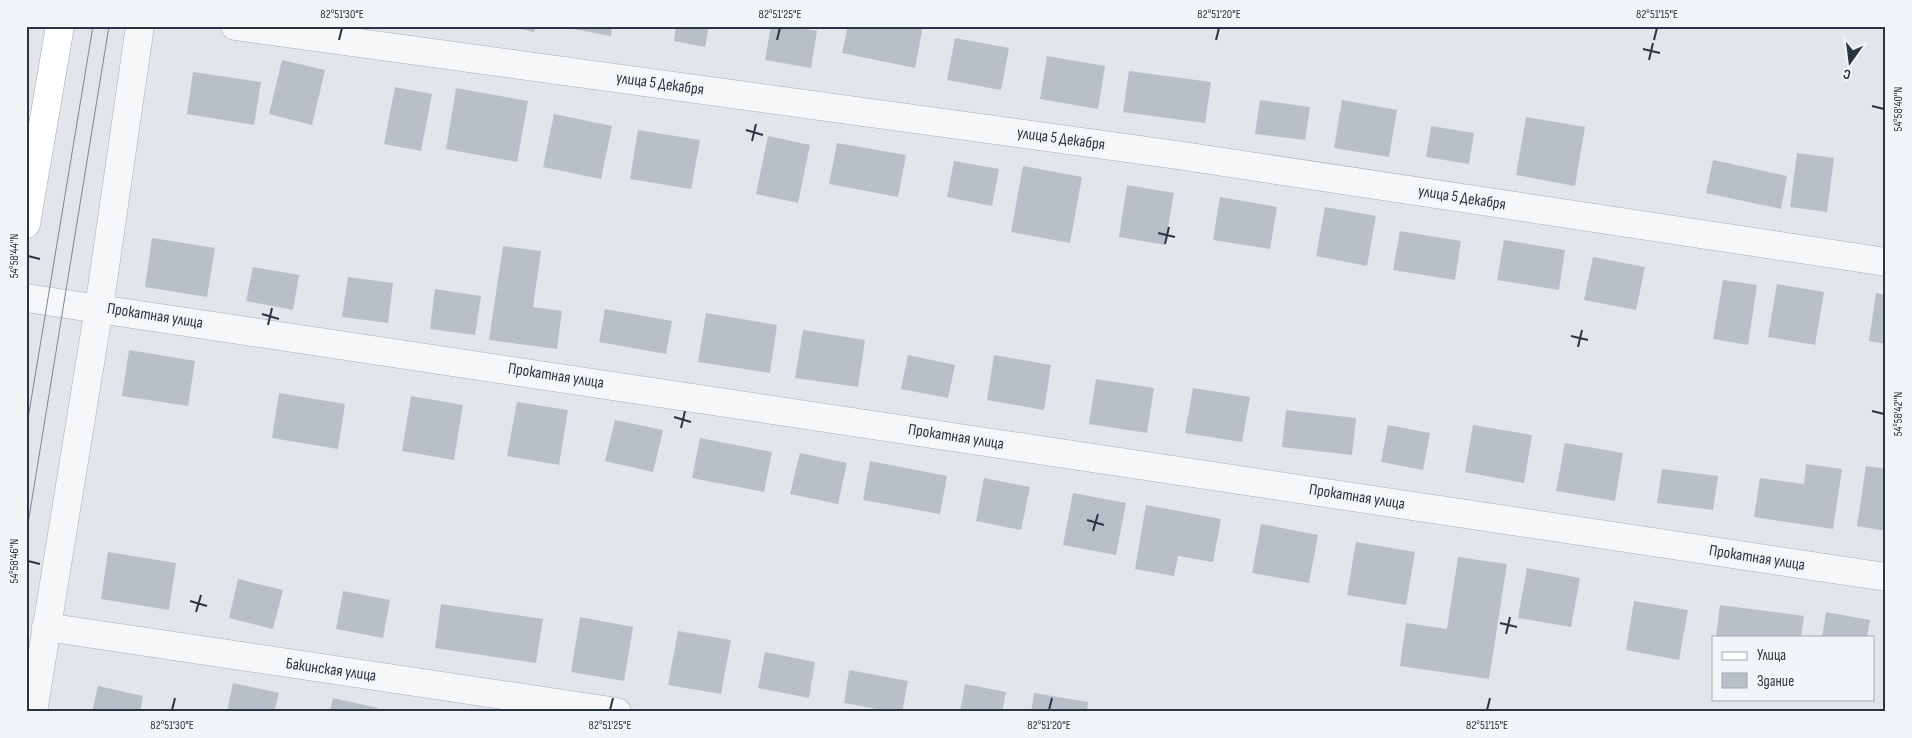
<svg xmlns="http://www.w3.org/2000/svg" width="1912" height="738" viewBox="0 0 1912 738" font-family="'Sofia Sans Condensed',sans-serif">
<rect width="100%" height="100%" fill="#e2e6eb"/>
<g fill="#b9bfc8">
<path d="M507,26H536L534,32Z"/>
<path d="M568,26H612L611,36L568,28Z"/>
<path d="M676,26H709L705,47L674,41Z"/>
<path d="M771,26H788L817,31L811,68L765,60Z"/>
<path d="M848,26H923L915,68L842,53Z"/>
<path d="M955,38L1009,48L1001,90L947,80Z"/>
<path d="M1047,56L1105,66L1098,109L1040,99Z"/>
<path d="M282,60L325,70L312,125L269,114Z"/>
<path d="M1129,71L1211,82L1205,123L1123,112Z"/>
<path d="M193,72L261,82L254,125L187,114Z"/>
<path d="M395,87L432,94L421,151L384,144Z"/>
<path d="M456,88L528,101L517,162L446,149Z"/>
<path d="M1260,100L1310,107L1305,140L1255,134Z"/>
<path d="M1342,100L1397,110L1389,157L1334,148Z"/>
<path d="M554,114L612,126L601,179L543,167Z"/>
<path d="M1526,117L1585,127L1575,186L1516,175Z"/>
<path d="M1431,126L1474,133L1469,164L1426,157Z"/>
<path d="M638,130L700,140L691,189L630,179Z"/>
<path d="M768,136L810,145L798,203L756,194Z"/>
<path d="M837,143L906,155L898,197L829,184Z"/>
<path d="M1797,153L1834,158L1827,212L1790,207Z"/>
<path d="M1713,160L1787,176L1781,209L1706,193Z"/>
<path d="M954,161L999,169L992,206L947,197Z"/>
<path d="M1023,166L1082,177L1070,243L1011,232Z"/>
<path d="M1127,185L1174,193L1165,245L1119,237Z"/>
<path d="M1220,197L1277,207L1270,249L1213,240Z"/>
<path d="M1325,207L1376,216L1367,266L1316,256Z"/>
<path d="M1400,231L1461,241L1455,280L1393,270Z"/>
<path d="M152,238L215,248L207,297L145,287Z"/>
<path d="M1504,240L1565,250L1559,290L1497,280Z"/>
<path d="M503,246L541,251L533,307L562,311L557,349L489,340Z"/>
<path d="M1593,257L1645,267L1636,310L1584,300Z"/>
<path d="M253,267L299,275L293,310L246,301Z"/>
<path d="M348,277L393,283L388,323L342,317Z"/>
<path d="M1723,280L1757,285L1748,345L1713,339Z"/>
<path d="M1777,284L1824,292L1815,345L1768,337Z"/>
<path d="M435,289L481,296L475,335L430,329Z"/>
<path d="M1876,293L1886,295V344L1869,341Z"/>
<path d="M605,309L672,321L666,354L599,342Z"/>
<path d="M706,313L777,325L770,373L698,362Z"/>
<path d="M803,330L865,340L858,387L795,378Z"/>
<path d="M129,350L195,361L188,406L122,396Z"/>
<path d="M908,355L955,365L948,398L901,389Z"/>
<path d="M994,355L1051,365L1044,410L987,400Z"/>
<path d="M1096,379L1154,388L1147,433L1089,424Z"/>
<path d="M1193,388L1250,397L1242,442L1185,433Z"/>
<path d="M279,393L345,404L338,449L272,438Z"/>
<path d="M411,396L463,405L454,460L402,451Z"/>
<path d="M517,402L568,410L559,465L507,456Z"/>
<path d="M1286,410L1356,418L1352,455L1282,447Z"/>
<path d="M615,420L663,430L653,472L605,461Z"/>
<path d="M1388,425L1430,433L1423,470L1381,462Z"/>
<path d="M1473,425L1532,435L1524,483L1465,472Z"/>
<path d="M700,438L772,452L764,492L692,478Z"/>
<path d="M1565,443L1623,453L1615,501L1556,491Z"/>
<path d="M800,453L847,463L838,504L790,494Z"/>
<path d="M870,461L947,476L940,514L863,500Z"/>
<path d="M1806,464L1842,469L1833,529L1754,517L1760,478L1804,484Z"/>
<path d="M1866,466L1886,469V531L1857,526Z"/>
<path d="M1662,469L1718,476L1713,510L1657,503Z"/>
<path d="M984,478L1030,487L1021,530L976,521Z"/>
<path d="M1073,493L1126,503L1116,555L1063,545Z"/>
<path d="M1146,505L1221,519L1213,562L1178,556L1174,576L1135,569Z"/>
<path d="M1261,524L1318,535L1309,583L1252,573Z"/>
<path d="M1356,542L1415,552L1406,605L1347,595Z"/>
<path d="M108,552L176,563L169,610L101,599Z"/>
<path d="M1458,557L1507,564L1489,679L1400,666L1406,623L1447,629Z"/>
<path d="M1527,568L1580,578L1571,627L1518,618Z"/>
<path d="M238,579L283,590L273,629L229,618Z"/>
<path d="M343,591L390,600L383,638L336,629Z"/>
<path d="M1634,601L1688,610L1679,660L1626,650Z"/>
<path d="M441,604L543,619L536,663L435,648Z"/>
<path d="M1720,605L1804,616L1801,637H1716Z"/>
<path d="M1826,612L1870,620L1867,637H1822Z"/>
<path d="M580,617L633,627L624,681L571,672Z"/>
<path d="M678,631L731,640L721,694L668,685Z"/>
<path d="M765,652L815,662L809,698L758,688Z"/>
<path d="M849,670L908,681L902,712H893L844,703Z"/>
<path d="M233,683L279,693L274,712H227Z"/>
<path d="M965,684L1006,692L1002,712H960Z"/>
<path d="M98,686L143,696L140,712H92Z"/>
<path d="M1034,693L1088,702L1087,712H1031Z"/>
<path d="M333,698L378,708L377,712H330Z"/>
</g>
<g fill="none" stroke-linecap="round" stroke-linejoin="round">
<defs>
<g id="minor">
<path d="M235,26L1177,155L1886,262"/>
<path d="M26,298L1886,577"/>
<path d="M46,627L617,712"/>
<path d="M33,712L99,308L140,26"/>
</g>
<path id="major" d="M26,224L60,26"/>
</defs>
<use href="#minor" stroke="#a7adb5" stroke-width="29"/>
<use href="#major" stroke="#a1abb7" stroke-width="29"/>
<use href="#minor" stroke="#f5f7f9" stroke-width="28"/>
<use href="#major" stroke="#fff" stroke-width="28"/>
<g stroke="#7b8694" stroke-width="1">
<path d="M26,431L93,26"/>
<path d="M26,536L109,26"/>
</g>
</g>
<path fill="none" stroke="#2a3443" stroke-width="2" d="M339,40L342,28M777,40L780,28M1216,40L1219,28M1654,40L1657,28M1643,49L1660,53M1649,60L1653,43M1872,106L1884,109M746,130L763,135M752,141L756,124M1158,233L1175,237M1165,244L1169,227M28,256L40,259M262,314L279,319M268,325L272,308M1571,336L1588,340M1578,347L1582,330M1872,411L1884,414M674,417L691,422M681,428L685,411M1087,520L1104,525M1093,531L1098,514M28,561L40,564M190,601L207,606M196,612L201,595M1500,623L1517,627M1506,634L1510,617M172,710L175,698M610,710L613,698M1049,710L1052,698M1487,710L1490,698"/>
<g text-anchor="middle" dominant-baseline="central" stroke-width="5" stroke-linejoin="round" paint-order="stroke">
<g font-size="16" fill="#2a3443" stroke="#f2f5f8">
<text transform="translate(660 84) rotate(8)">улица 5 Декабря</text>
<text transform="translate(1061 139) rotate(8)">улица 5 Декабря</text>
<text transform="translate(1462 198) rotate(9)">улица 5 Декабря</text>
<text transform="translate(155 316) rotate(9)">Прокатная улица</text>
<text transform="translate(556 376) rotate(9)">Прокатная улица</text>
<text transform="translate(956 437) rotate(9)">Прокатная улица</text>
<text transform="translate(1357 497) rotate(9)">Прокатная улица</text>
<text transform="translate(1757 558) rotate(9)">Прокатная улица</text>
<text transform="translate(331 670) rotate(8)">Бакинская улица</text>
</g>
</g>
<rect width="1912" height="738" fill="none" stroke="#f2f5f8" stroke-width="55"/>
<rect x="1712" y="636" width="162" height="65" fill="#f2f5f8" stroke="#a2a8b0"/>
<rect x="1722" y="652" width="25" height="8" fill="#ffffff" stroke="#a2a8b0"/>
<text x="1757" y="660" font-size="15" fill="#2a3443">Улица</text>
<rect x="1722" y="673" width="25" height="15" fill="#b9bfc8" stroke="#a2a8b0"/>
<text x="1757" y="686" font-size="15" fill="#2a3443">Здание</text>
<g transform="translate(1850 62) rotate(194)" stroke="#f2f5f8" stroke-width="4" paint-order="stroke">
<path d="M0-4L9 19L0 12L-9 19Z" fill="#2a3443"/>
<text y="-8" font-size="14" font-weight="bold" text-anchor="middle" fill="#2a3443">С</text>
</g>
<rect x="28" y="28" width="1856" height="682" fill="none" stroke="#2a3443" stroke-width="2"/>
<g font-size="12" text-anchor="middle" fill="#2a3443">
<text x="342" y="18">82°51'30"E</text>
<text x="780" y="18">82°51'25"E</text>
<text x="1219" y="18">82°51'20"E</text>
<text x="1657" y="18">82°51'15"E</text>
<text transform="translate(1898 109) rotate(-90)" y="4">54°58'40"N</text>
<text transform="translate(14 256) rotate(-90)" y="4">54°58'44"N</text>
<text transform="translate(1898 414) rotate(-90)" y="4">54°58'42"N</text>
<text transform="translate(14 561) rotate(-90)" y="4">54°58'46"N</text>
<text x="172" y="729">82°51'30"E</text>
<text x="610" y="729">82°51'25"E</text>
<text x="1049" y="729">82°51'20"E</text>
<text x="1487" y="729">82°51'15"E</text>
</g>
</svg>
